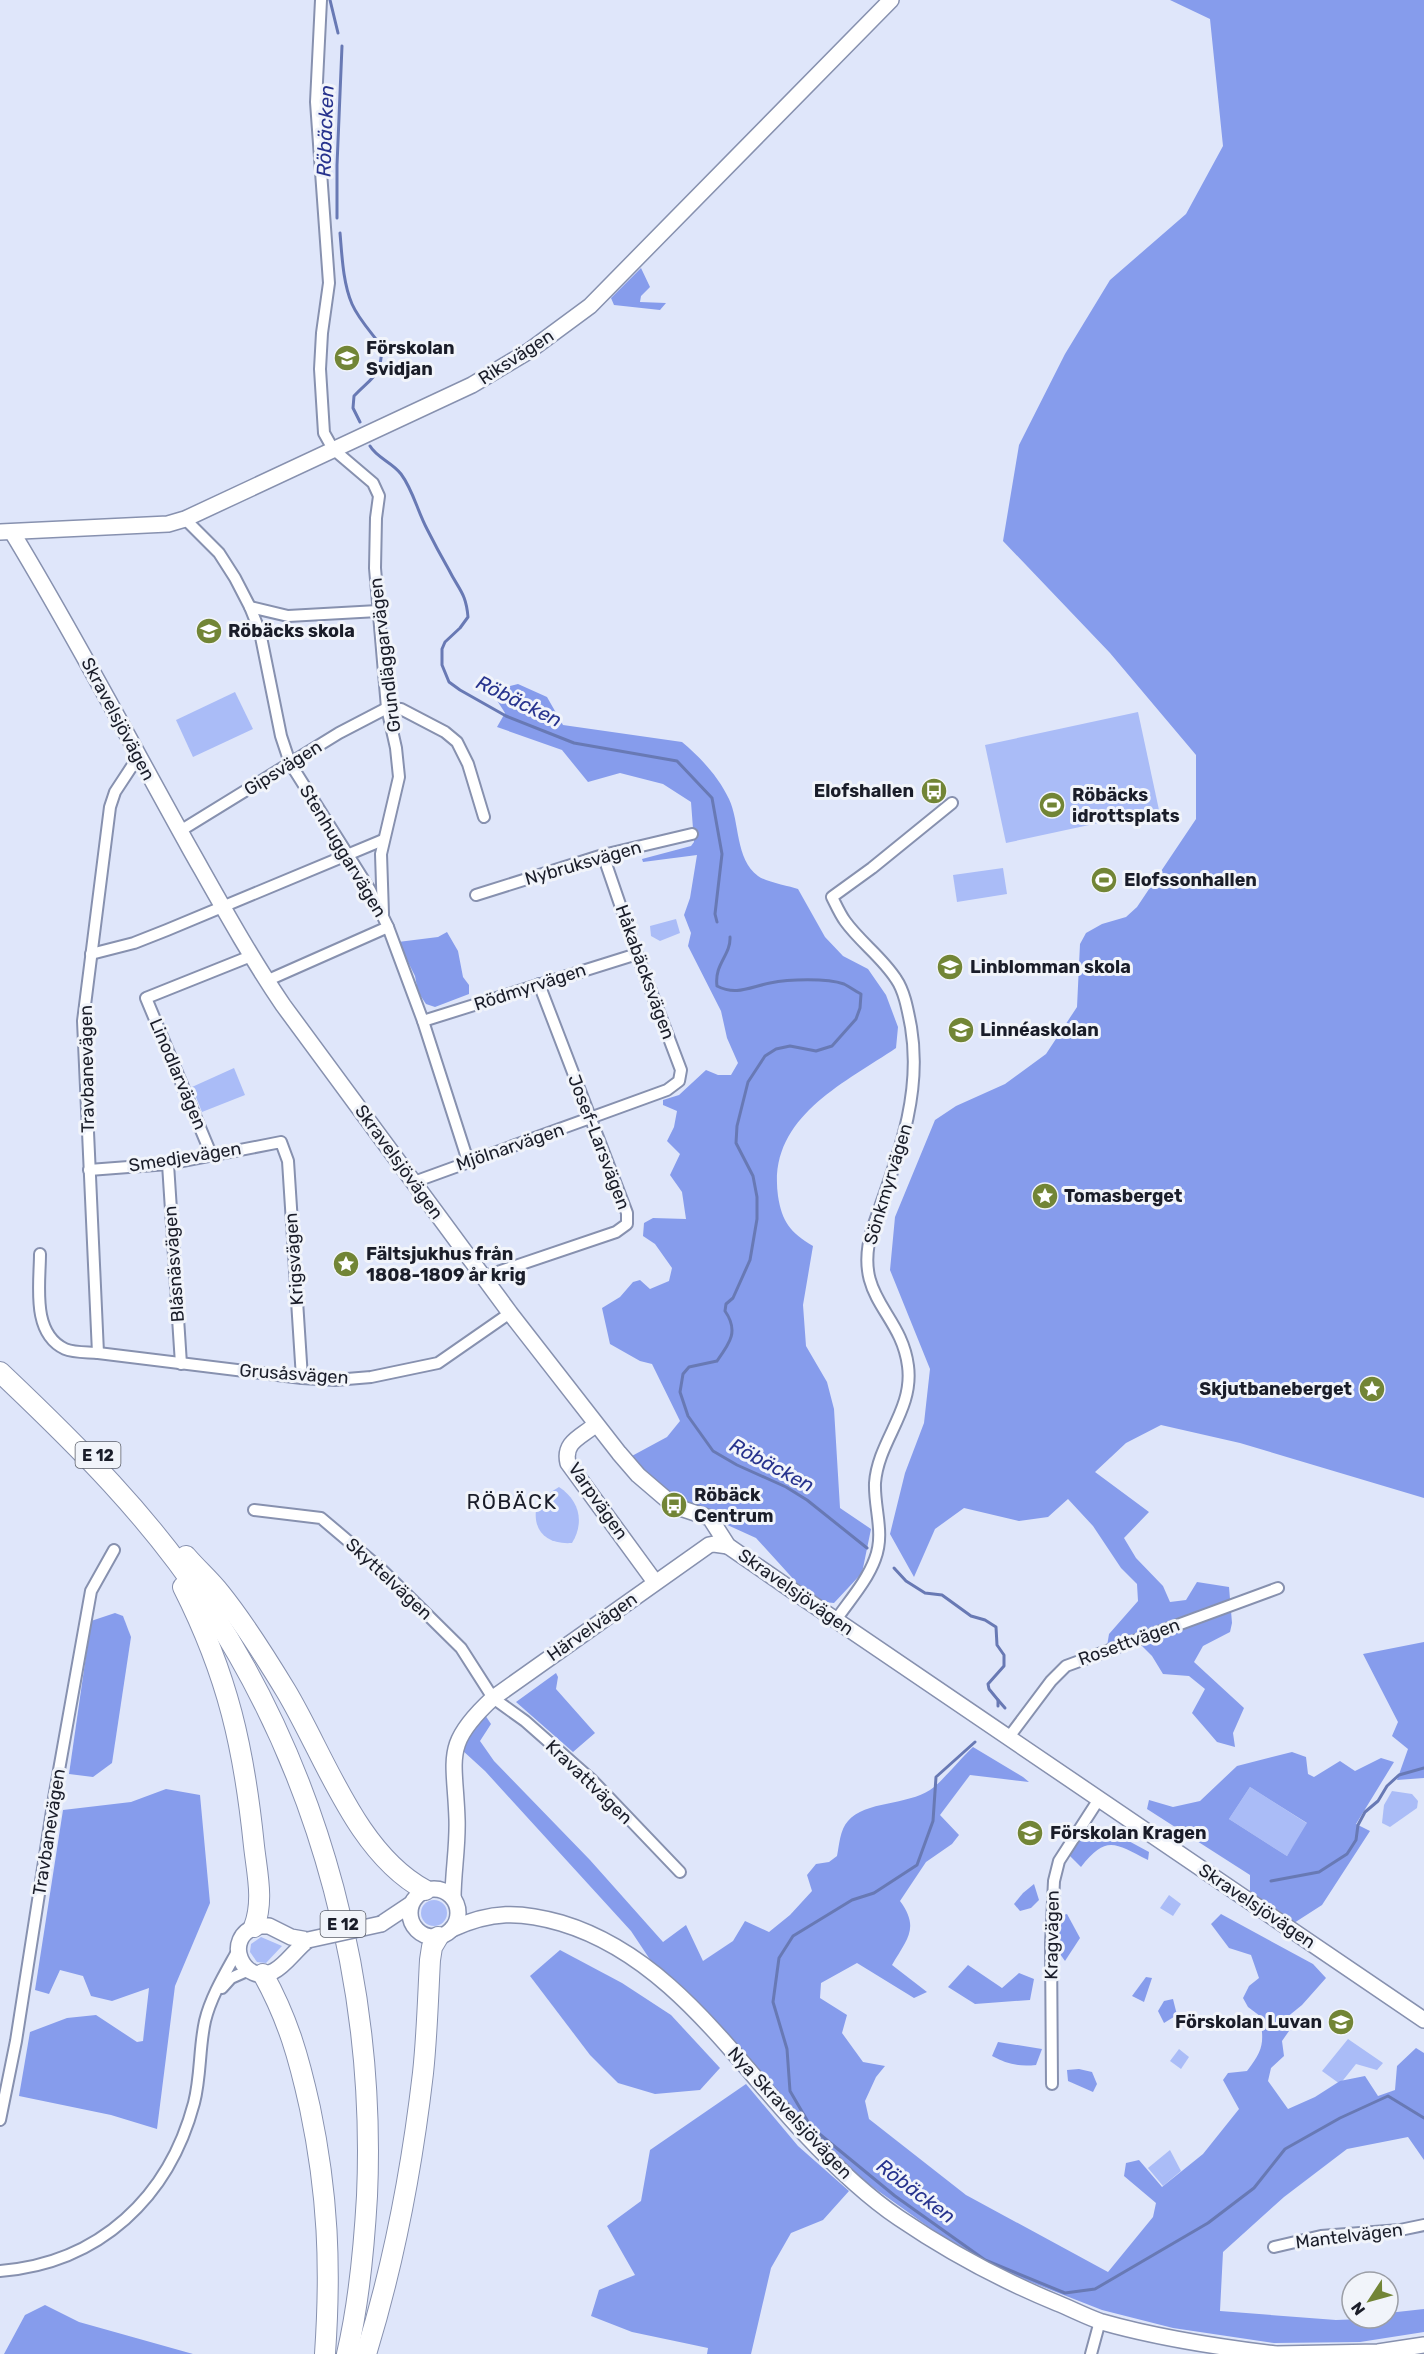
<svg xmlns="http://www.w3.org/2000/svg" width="1424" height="2354" viewBox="0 0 1424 2354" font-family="Rubik,sans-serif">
<rect width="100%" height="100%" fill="#dfe6fa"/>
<g fill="#aabcf7">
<path d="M235,692L253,729L193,757L176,720Z"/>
<path d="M1138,712L1159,810L1006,843L985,745Z"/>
<path d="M1003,868L1007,894L957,902L953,875Z"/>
<path d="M676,919L680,933L660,941L651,936L650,926Z"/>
<path d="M234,1068L245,1095L202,1112L192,1087Z"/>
<path d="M559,1487C579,1500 585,1522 572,1543C543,1545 530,1527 538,1500Z"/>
<path d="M1250,1787L1308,1824L1287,1856L1229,1819Z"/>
<path d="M1392,1791L1412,1794L1418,1801L1417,1808L1390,1827L1382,1823L1384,1805Z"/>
<path d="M1169,1895L1181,1904L1173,1916L1160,1908Z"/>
<circle cx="434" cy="1913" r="13"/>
<path d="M261,1937L282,1946L266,1963L257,1962L250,1952L251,1944Z"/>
<path d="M1348,2039L1383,2063L1377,2070L1356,2064L1340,2084L1322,2071Z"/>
<path d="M1179,2049L1189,2057L1181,2069L1170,2061Z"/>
<path d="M1170,2150L1181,2171L1163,2186L1148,2168Z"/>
</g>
<g fill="#869cec" fill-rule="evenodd">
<path d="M1170,0H1424V1498L1240,1443L1161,1425L1126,1443L1095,1472L1149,1512L1124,1538L1136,1558L1163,1586L1170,1602L1186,1600L1197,1582L1229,1587L1232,1623L1230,1632L1203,1646L1194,1662L1244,1708L1233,1733L1235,1747L1217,1742L1192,1713L1205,1689L1189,1676L1163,1674L1152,1656L1133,1637L1107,1646L1109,1634L1138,1601L1137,1584L1121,1568L1093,1526L1068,1499L1048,1517L1019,1521L964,1508L935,1529L914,1577L890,1534L905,1473L924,1423L930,1369L890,1270L895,1217L935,1120L956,1106L1005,1084L1046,1054L1077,1007L1080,944L1086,933L1102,924L1126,917L1137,907L1196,819V755L1110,653L1003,541L1019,445L1065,354L1110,280L1186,214L1223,146L1210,19Z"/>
<path d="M641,268L650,287L641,296L640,302L666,303L660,310L614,305L611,298Z"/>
<path d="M518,684L547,697L563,725L682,742C700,757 718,776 729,799C740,822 735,859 758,876C766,882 789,886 798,889L825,937L843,956L868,969L886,995L898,1027L896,1048C843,1084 767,1118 778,1196C782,1222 790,1232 813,1246L803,1305L806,1346L827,1382L834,1409L840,1508L871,1529L862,1573L834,1603L824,1602L806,1593L756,1538L723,1523L713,1514L687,1505L681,1493L667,1494L630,1457L667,1437L680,1421L652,1364L640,1361L610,1344L602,1308L620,1297L633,1282L640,1280L650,1289L669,1281L672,1268L655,1244L643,1236L644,1223L653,1218L686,1219L682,1192L670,1175L680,1154L667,1141L674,1127L677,1111L663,1105V1100L679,1095L706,1070L718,1075H731L738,1063L727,1038L721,1011L688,946L691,933L684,915L690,898L697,855L643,862L642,859L691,846L694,842L691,802L663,784L620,773L588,782L562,750L497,727L505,713L491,691Z"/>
<path d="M447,932L458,951L463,977L469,985V994L435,1007L426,1004L418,992L415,976L398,942L438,937Z"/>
<path d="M115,1613L123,1616L131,1637L112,1763L93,1777L69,1774L91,1621Z"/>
<path d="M1424,1642V1778L1397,1780L1408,1749L1392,1736L1398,1722L1363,1654Z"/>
<path d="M556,1673L558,1677L556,1689L595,1733L573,1752L516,1702Z"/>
<path d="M483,1712L491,1724L480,1741L494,1761L590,1860L663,1942L686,1925L703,1961L733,1941L745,1921L769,1932L790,1915L812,1891L807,1875L816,1864L829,1862L837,1856C839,1846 840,1829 848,1821C865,1801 908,1805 930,1790C942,1782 961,1758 973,1747L1023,1777L1029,1782L970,1775L940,1815L959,1835L952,1844L926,1862L900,1901C920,1928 907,1939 892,1965L927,1992L914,1998L857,1963L821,1983L820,1998L847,2015L842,2033L863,2062L885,2066L876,2077L865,2101L869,2119L966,2195L1108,2272L1153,2217L1156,2203L1124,2176L1126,2163L1139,2160L1162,2187L1203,2154L1239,2109L1223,2080L1228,2073L1247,2071C1264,2049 1264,2043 1260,2016L1248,2007L1243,1998L1249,1986L1259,1978L1251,1955L1229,1948L1211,1924L1221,1914L1313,1964L1326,1978L1302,2005L1286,2018L1289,2031L1282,2041L1284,2056L1271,2068L1268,2081L1288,2109L1315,2097L1340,2081L1365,2076L1378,2096L1395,2090L1397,2066L1416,2048L1424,2053V2160L1408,2137L1347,2149L1284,2197L1223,2252L1220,2311L1336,2320L1388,2318V2313L1424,2309V2332L1360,2342L1274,2343L1173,2328L1102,2310L1010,2274L958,2248L863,2180L809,2127L726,2034L651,1961L631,1931L485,1771L462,1750Z"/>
<path d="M1292,1752L1306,1757L1308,1774L1314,1777L1340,1761L1355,1771L1381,1758L1394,1762L1356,1824L1370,1831L1322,1905L1294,1923L1250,1891V1875L1147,1809L1149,1800L1173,1807L1200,1801L1237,1766ZM1250,1787L1307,1823L1287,1856L1229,1819Z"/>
<path d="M166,1789L200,1795L210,1903L175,1986L157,2129L111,2115L19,2096L30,2032L67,2018L96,2015L137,2042L143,2041L149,1988L112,2001L91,1996L83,1976L60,1970L49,1994L35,1990L63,1810L131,1802Z"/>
<path d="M1091,1830L1112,1832L1149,1852L1148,1860C1115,1844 1107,1834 1081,1867L1067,1853L1081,1834Z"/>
<path d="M1034,1884L1039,1900L1031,1908L1020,1911L1014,1904L1023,1893Z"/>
<path d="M1067,1914L1080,1938L1065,1961L1060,1954L1058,1917Z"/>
<path d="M560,1950L622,1983L671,2015L720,2068L700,2090L655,2094L618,2083L590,2055L530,1976Z"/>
<path d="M968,1965L1002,1988L1019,1973L1034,1979L1030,2000L975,2004L948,1987Z"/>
<path d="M1146,1977L1152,1978L1144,2002L1132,1996Z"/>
<path d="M1173,1999L1177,2015L1164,2023L1158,2011L1164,2001Z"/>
<path d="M998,2042L1042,2049L1036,2065C1019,2067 1007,2064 992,2056Z"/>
<path d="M1079,2069L1092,2072L1097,2084L1093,2092L1068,2081L1067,2070Z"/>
<path d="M746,2084L798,2146L849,2191L823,2220L791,2233L771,2268L751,2354H707L708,2348L632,2332L591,2316L599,2290L635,2275L607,2226L641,2201L650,2150Z"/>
<path d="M45,2305L79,2322L193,2354H4L25,2315Z"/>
</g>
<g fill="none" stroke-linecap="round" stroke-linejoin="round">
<g stroke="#6879b4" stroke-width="3">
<path d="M330,0L338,33"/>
<path d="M337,218V165L342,46"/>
<path d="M340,233C342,256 343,283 352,304C359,320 372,333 382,347C381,377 373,376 354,396L353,408L360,422"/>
<path d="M370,446C377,458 392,462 401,474C413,490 417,510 427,529C434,543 441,556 449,570C459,590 466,593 468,617L460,628L445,642L442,649V665L449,682L460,690L506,716L574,743L677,761L712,798L722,854L715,914L717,922"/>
<path d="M730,937C731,955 714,964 717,986C736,996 750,987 770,983C789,979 827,978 844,984C850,987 855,991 861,994L860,1008L856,1019L832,1046L816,1051L790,1046L776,1049L765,1056L748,1082L737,1126L736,1143L753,1176L757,1197V1219L750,1260L733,1298L726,1304L725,1311C739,1331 730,1343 717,1361L689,1367L683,1374L680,1392L688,1416L713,1451L737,1465L786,1487L807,1500L867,1548"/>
<path d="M894,1568L906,1581L925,1593L942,1595L971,1616L985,1620L996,1627L997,1645L1004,1655V1666L988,1684L989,1689L998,1700V1706"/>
<path d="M998,1700L1005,1708"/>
<path d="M975,1742L936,1777L933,1821L917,1865L874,1893L852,1900L793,1936L779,1958L773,2002L787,2049L790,2091L811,2127L895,2196L985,2260L1065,2293L1095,2289L1208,2223L1254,2188L1285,2149L1340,2118L1388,2096L1424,2118"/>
<path d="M1271,1881L1319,1872L1347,1854L1356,1840L1358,1825L1365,1812L1378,1801L1387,1786L1399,1775L1424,1768"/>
</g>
<defs>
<g id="street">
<path d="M321,0L316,102L329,283L322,333L320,369L324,433L333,449L373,483L379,496L376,518L375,568L387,708L396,748L399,777L381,854L383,914"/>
<path d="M185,519L219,553L235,578L250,607L260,632L281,736L290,763L370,890L388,927L423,1021L468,1161"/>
<path d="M250,607L288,616L378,611"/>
<path d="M180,831L339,733L387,708L401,709L445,732L457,742L468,764L484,817"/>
<path d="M476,895L603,855L692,834"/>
<path d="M91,954L134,943L167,930L383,840"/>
<path d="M266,981L388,927"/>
<path d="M423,1021L637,954"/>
<path d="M211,1154L146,998L251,956"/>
<path d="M168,1164L181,1364"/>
<path d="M89,1170L168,1164L281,1142L288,1161L302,1378"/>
<path d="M414,1182L667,1090L679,1081L681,1070L637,954L603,855"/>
<path d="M40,1254C40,1284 31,1333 65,1349C74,1353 88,1352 98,1353L302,1378L335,1380L371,1377L438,1363L510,1313"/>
<path d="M483,1277L616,1232L627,1224V1213L539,984"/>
<path d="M98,1353L83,1021L110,807L115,792L138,757"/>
<path d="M254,1510L321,1518L380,1568L461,1648L493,1698L525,1721L592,1780L680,1872"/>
<path d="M836,1620C849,1601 867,1581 875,1559C885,1533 874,1509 875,1483C878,1441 914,1410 908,1366C901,1311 852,1298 872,1230C895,1163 923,1099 911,1027C908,1012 905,992 896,979C882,957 860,942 845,921C840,914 836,905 832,897L872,868L952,803"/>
<path d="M1009,1737L1051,1681L1066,1666L1278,1588"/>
<path d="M222,1988L231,1978L249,1970"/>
<path d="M1052,2084L1051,1943L1054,1881L1059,1861L1099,1799"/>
<path d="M0,2120L16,2041L54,1798L91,1591L114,1550"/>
<path d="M1274,2247L1321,2236L1400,2230L1424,2225"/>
<path d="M0,2271C100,2263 169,2197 194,2103C201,2076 199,2048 205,2021C211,1996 226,1972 238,1950"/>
<path d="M1091,2354L1100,2321"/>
</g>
<g id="secondary">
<path d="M0,532L168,524L185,519L472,385L529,351L590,306L891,0"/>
<path d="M12,532C75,636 131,743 190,849C220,902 249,955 283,1005L510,1313L619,1453L638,1475L666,1499L683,1509L710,1518L728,1546L796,1593L1424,2020"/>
<path d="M595,1425C581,1437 563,1442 568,1463L655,1582"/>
<circle cx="434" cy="1913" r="24"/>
<path d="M453,1898C453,1872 458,1846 457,1819C455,1757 442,1745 493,1698L709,1545L714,1544L728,1546"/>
<path d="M381,1924L411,1904"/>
<path d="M258,1926H269L291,1937L308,1940C297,1948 285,1966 274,1971C244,1988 220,1937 258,1926Z"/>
<path d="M452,1929C491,1911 520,1911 561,1923C668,1955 731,2055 804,2133C832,2163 865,2195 899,2218C949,2252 1001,2280 1057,2303C1072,2309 1087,2317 1102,2322C1158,2338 1217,2347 1275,2354"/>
<path d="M1277,2354L1378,2352L1424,2345"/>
</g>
<g id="highway">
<path d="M0,1372C76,1444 151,1518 208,1606C322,1779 376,1990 367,2196C364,2249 359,2303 347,2354"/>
<path d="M186,1556C197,1569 210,1580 220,1593C245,1624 266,1658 286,1691C325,1756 356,1853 425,1890"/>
<path d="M183,1587C228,1676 244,1748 254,1846C257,1873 264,1901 254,1927"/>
<path d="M263,1974C288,2019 299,2058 310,2108C328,2194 331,2266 325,2354"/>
<path d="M366,2354C394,2263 412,2168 423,2073C427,2036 428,1997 430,1960L432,1947L438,1937"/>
</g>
</defs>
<use href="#street" stroke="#8791af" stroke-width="14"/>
<use href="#secondary" stroke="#8791af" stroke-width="18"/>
<use href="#highway" stroke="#8791af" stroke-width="22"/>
<use href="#street" stroke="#fff" stroke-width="10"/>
<use href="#secondary" stroke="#fff" stroke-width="15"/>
<use href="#highway" stroke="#fff" stroke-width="20"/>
<defs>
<path id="secondary-bridge" d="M308,1940L381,1924"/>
</defs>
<use href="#secondary-bridge" stroke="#8791af" stroke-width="18" stroke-linecap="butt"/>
<use href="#secondary-bridge" stroke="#fff" stroke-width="15"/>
</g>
<defs>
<symbol id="school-disc" viewBox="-11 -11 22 22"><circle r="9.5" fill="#728536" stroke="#f1f4fa"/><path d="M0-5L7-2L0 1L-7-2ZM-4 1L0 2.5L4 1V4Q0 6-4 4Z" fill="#fff"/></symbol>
<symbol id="bus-disc" viewBox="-11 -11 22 22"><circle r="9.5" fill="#728536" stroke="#f1f4fa"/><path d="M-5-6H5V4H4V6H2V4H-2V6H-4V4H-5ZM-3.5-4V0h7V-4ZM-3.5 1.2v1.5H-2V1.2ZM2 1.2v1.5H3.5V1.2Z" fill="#fff"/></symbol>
<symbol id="stadium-disc" viewBox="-11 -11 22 22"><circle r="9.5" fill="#728536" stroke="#f1f4fa"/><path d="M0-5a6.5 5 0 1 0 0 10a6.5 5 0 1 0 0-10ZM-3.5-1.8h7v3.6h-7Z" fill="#fff"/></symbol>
<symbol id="sight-disc" viewBox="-11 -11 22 22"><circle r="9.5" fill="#728536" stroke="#f1f4fa"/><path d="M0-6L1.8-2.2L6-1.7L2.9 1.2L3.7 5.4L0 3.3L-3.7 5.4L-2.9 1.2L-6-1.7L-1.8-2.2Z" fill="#fff"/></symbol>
</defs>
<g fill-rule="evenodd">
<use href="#school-disc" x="332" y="343" width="30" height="30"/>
<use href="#school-disc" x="194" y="616" width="30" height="30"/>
<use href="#bus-disc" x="919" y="776" width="30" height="30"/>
<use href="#stadium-disc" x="1037" y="790" width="30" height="30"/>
<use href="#stadium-disc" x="1089" y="865" width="30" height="30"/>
<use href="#school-disc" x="935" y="952" width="30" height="30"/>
<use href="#school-disc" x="946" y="1015" width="30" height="30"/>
<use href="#sight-disc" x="1030" y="1181" width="30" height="30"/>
<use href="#sight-disc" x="331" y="1249" width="30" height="30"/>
<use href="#sight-disc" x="1357" y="1374" width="30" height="30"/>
<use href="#bus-disc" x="659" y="1490" width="30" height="30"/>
<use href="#school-disc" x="1015" y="1818" width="30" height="30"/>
<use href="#school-disc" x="1326" y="2007" width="30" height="30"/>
</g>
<g text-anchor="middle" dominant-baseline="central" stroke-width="6" stroke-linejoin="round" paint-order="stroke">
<g fill="#f1f4fa" stroke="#5a5e68" stroke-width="1.5">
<rect x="75.5" y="1442" width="45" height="26" rx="4.5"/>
<rect x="320.5" y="1911" width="45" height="26" rx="4.5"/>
</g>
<g font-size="16" font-weight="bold" fill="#1a1d29">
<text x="98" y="1455">E 12</text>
<text x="343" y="1924">E 12</text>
</g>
<g font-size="18" font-weight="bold" fill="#1a1d29" stroke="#f1f4fa" text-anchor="start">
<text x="366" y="348">Förskolan<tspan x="366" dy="21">Svidjan</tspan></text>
<text x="228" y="631">Röbäcks skola</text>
<text x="914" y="791" text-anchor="end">Elofshallen</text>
<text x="1072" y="795">Röbäcks<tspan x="1072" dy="21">idrottsplats</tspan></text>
<text x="1124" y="880">Elofssonhallen</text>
<text x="970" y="967">Linblomman skola</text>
<text x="980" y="1030">Linnéaskolan</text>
<text x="1064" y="1196">Tomasberget</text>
<text x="366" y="1254">Fältsjukhus från<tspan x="366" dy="21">1808-1809 år krig</tspan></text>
<text x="1352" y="1389" text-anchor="end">Skjutbaneberget</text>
<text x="694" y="1495">Röbäck<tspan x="694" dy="21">Centrum</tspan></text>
<text x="1050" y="1833">Förskolan Kragen</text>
<text x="1322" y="2022" text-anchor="end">Förskolan Luvan</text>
</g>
<g font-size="18" fill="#1a1d29" stroke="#f1f4fa">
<text transform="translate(516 357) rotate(-33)">Riksvägen</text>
<text transform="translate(385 655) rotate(-97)">Grundläggarvägen</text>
<text transform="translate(118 719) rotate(62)">Skravelsjövägen</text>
<text transform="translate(283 768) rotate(-32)">Gipsvägen</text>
<text transform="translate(343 851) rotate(59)">Stenhuggarvägen</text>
<text transform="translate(583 863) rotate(-16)">Nybruksvägen</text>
<text transform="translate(645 972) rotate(70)">Håkabäcksvägen</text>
<text transform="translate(530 987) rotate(-18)">Rödmyrvägen</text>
<text transform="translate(87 1069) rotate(-91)">Travbanevägen</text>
<text transform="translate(178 1074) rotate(67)">Linodlarvägen</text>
<text transform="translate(599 1142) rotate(69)">Josef-Larsvägen</text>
<text transform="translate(510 1147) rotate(-19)">Mjölnarvägen</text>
<text transform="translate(185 1157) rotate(-9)">Smedjevägen</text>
<text transform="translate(399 1162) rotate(54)">Skravelsjövägen</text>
<text transform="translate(888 1184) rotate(-73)">Sönkmyrvägen</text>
<text transform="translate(294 1259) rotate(-94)">Krigsvägen</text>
<text transform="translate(174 1264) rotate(-94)">Blåsnäsvägen</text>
<text transform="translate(294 1374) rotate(4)">Grusåsvägen</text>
<text transform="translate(598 1501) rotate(55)">Varpvägen</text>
<text transform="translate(389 1579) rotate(43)">Skyttelvägen</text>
<text transform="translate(796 1592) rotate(35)">Skravelsjövägen</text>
<text transform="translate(592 1627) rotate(-35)">Härvelvägen</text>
<text transform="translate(1129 1642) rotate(-20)">Rosettvägen</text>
<text transform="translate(589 1782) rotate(44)">Kravattvägen</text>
<text transform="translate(49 1832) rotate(-81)">Travbanevägen</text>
<text transform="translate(1257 1906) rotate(34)">Skravelsjövägen</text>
<text transform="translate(1052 1935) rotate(-89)">Kragvägen</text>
<text transform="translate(790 2113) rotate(47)">Nya Skravelsjövägen</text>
<text transform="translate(1349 2236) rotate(-7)">Mantelvägen</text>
</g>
<g font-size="20" font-style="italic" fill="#27338e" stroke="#f1f4fa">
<text transform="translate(325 131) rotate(-88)">Röbäcken</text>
<text transform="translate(519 701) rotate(26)">Röbäcken</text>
<text transform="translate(772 1465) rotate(28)">Röbäcken</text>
<text transform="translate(916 2191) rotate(37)">Röbäcken</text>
</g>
<g font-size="21" letter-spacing="1.5" fill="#1a1d29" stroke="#f1f4fa">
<text x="512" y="1501">RÖBÄCK</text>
</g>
</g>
<g transform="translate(1370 2300) rotate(234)"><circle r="28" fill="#f1f4fa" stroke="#9b9ea6" stroke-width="1.5"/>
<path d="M0-4.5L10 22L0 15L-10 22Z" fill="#728536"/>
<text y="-9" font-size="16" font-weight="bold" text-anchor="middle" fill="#1a1d29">N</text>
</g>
</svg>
